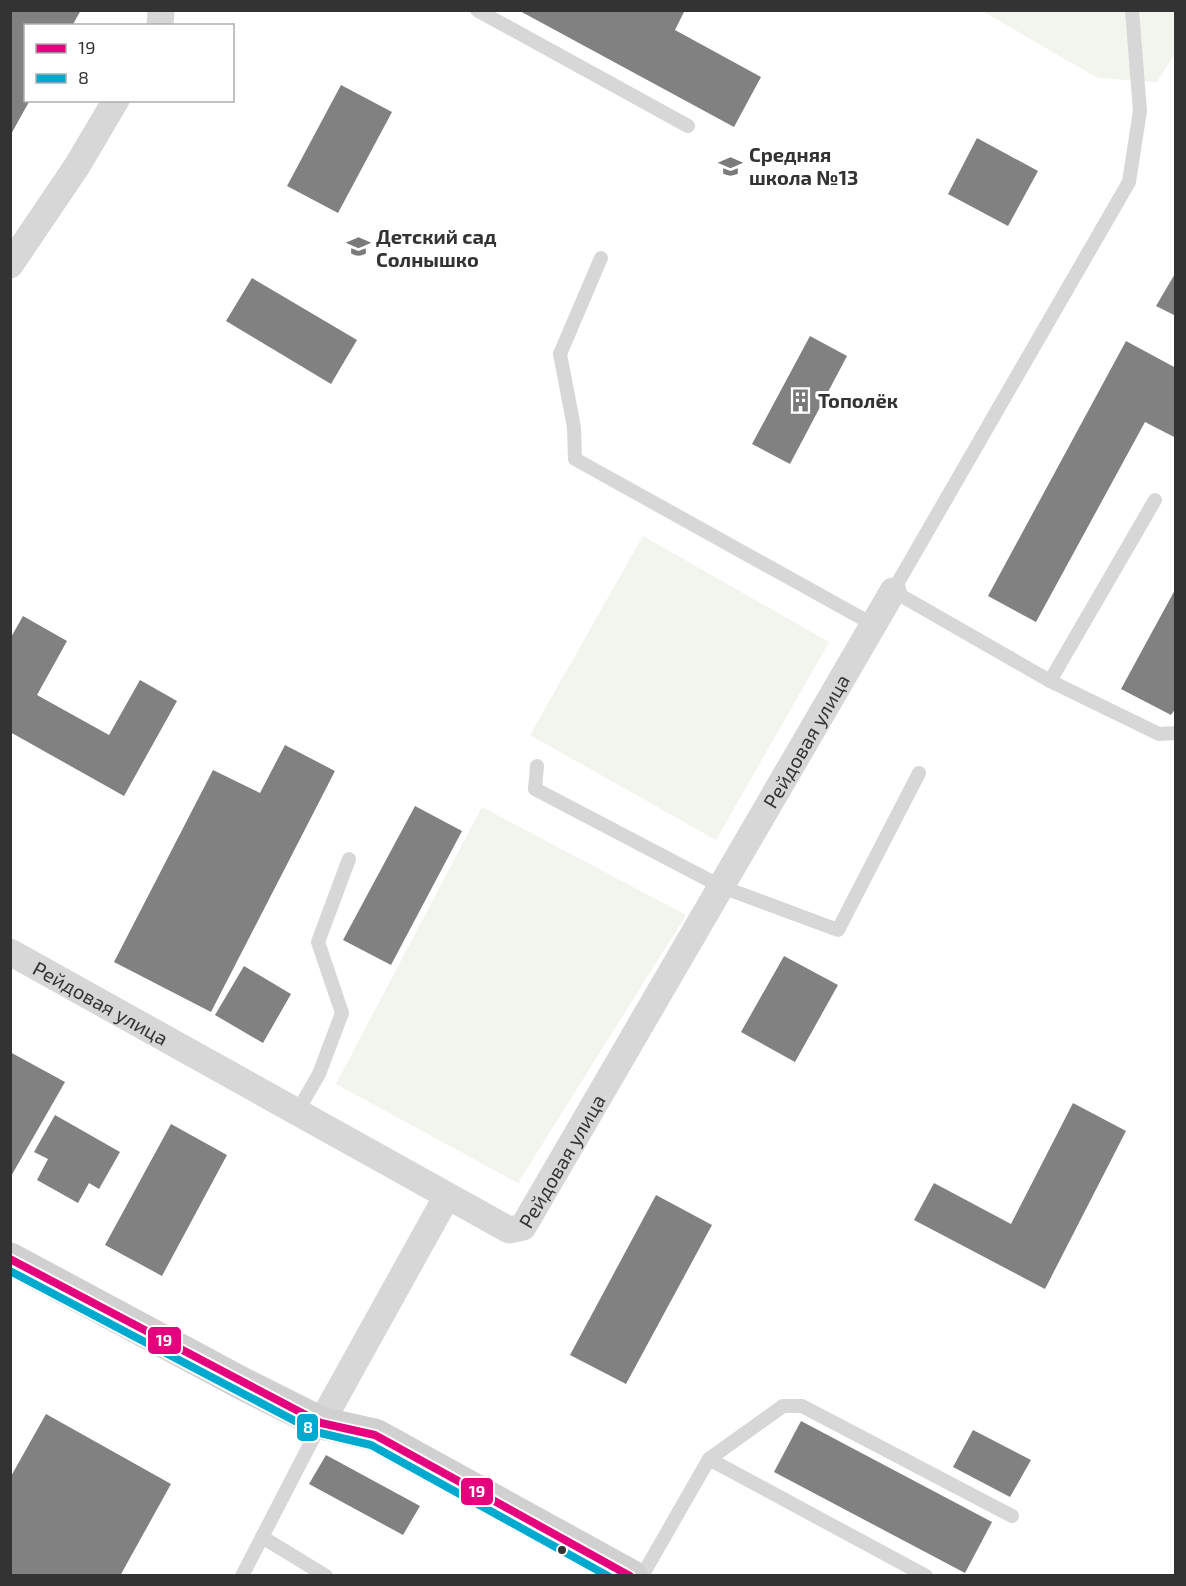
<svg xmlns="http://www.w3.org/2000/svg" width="1186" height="1586" viewBox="0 0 1186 1586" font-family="'Exo 2',sans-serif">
<rect width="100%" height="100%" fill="#fff"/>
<g fill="#f1f5ed">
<path d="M982,11H1175V53L1157,82L1098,78Z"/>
<path d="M643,536L829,642L716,840L530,735Z"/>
<path d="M482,807L686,915L518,1183L336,1084Z"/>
</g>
<g fill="#818181">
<path d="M12,10H81L72,26H26V100H30L10,136Z"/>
<path d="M518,10H685L675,30L761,77L734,127Z"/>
<path d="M341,85L392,112L338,213L287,186Z"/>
<path d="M977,138L1038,171L1008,226L948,194Z"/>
<path d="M1176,272V316L1156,306Z"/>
<path d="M252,278L357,340L331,384L226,321Z"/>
<path d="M810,336L847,356L790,464L752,444Z"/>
<path d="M1126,341L1176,368V438L1145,422L1036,622L988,596Z"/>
<path d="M1176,588V708L1171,715L1121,689Z"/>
<path d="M23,616L67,641L37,695L109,735L140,680L177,701L124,796L10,732V639Z"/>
<path d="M285,745L335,771L211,1012L114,962L213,770L260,793Z"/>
<path d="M415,806L462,831L391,965L343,940Z"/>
<path d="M784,956L838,985L795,1062L741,1032Z"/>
<path d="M244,966L291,994L263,1043L215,1015Z"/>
<path d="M10,1052L65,1082L10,1178Z"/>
<path d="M1073,1103L1126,1131L1045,1289L914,1220L934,1183L1011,1224Z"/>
<path d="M55,1115L120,1152L99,1189L89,1183L78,1203L37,1180L48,1159L34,1152Z"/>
<path d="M171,1124L227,1155L162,1276L105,1245Z"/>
<path d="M656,1195L712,1225L626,1384L570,1355Z"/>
<path d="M46,1414L171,1484L120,1576H10V1478Z"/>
<path d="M801,1421L992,1522L965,1573L774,1472Z"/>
<path d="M973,1430L1031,1460L1010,1497L953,1467Z"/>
<path d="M326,1455L420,1506L403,1535L309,1484Z"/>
</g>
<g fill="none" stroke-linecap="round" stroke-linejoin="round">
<g stroke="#d7d7d7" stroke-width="14">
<path d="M477,10L688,126"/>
<path d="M1132,10L1140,111L1129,182L893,591L1050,681L1159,734L1176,733"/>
<path d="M601,258L560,354L574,427L575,459L874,625"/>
<path d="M1050,681L1155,500"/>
<path d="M537,766L535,789L722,887L838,930L919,773"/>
<path d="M297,1112L319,1074L342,1013L318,942L349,859"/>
<path d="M709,1459L926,1576"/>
<path d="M262,1537L326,1576"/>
<path d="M242,1576L321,1423"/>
<path d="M642,1576L709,1459L783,1406H802L1012,1516"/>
</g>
<g stroke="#d7d7d7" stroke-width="27">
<path d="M160,26L161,10"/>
<path d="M10,265L77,166L116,100"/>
<path id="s1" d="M10,952L509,1230L523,1227L893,591"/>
<path d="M321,1423L447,1196"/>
</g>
<path stroke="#d0d0d0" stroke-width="33" d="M10,1259L243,1384L321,1423L375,1435L631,1576"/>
<defs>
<path id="bus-1" d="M10,1259L321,1423L375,1435L630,1576"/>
<path id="bus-2" d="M10,1271L316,1432L371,1445L608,1576"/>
</defs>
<use href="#bus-1" stroke="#fff" stroke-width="12"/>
<use href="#bus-2" stroke="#fff" stroke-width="12"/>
<use href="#bus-1" stroke="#e5007d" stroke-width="8"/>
<use href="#bus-2" stroke="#00a9ce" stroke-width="8"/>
</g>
<defs>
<symbol id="school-bare" viewBox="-9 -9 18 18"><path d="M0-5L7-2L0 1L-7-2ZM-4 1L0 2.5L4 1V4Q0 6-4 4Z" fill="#7a7a7a" stroke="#fff" stroke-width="2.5" paint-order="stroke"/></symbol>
<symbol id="building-bare" viewBox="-9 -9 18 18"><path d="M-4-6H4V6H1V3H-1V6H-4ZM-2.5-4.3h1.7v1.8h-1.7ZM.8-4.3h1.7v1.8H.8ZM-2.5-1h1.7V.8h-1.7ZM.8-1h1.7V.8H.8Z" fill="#7a7a7a" stroke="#fff" stroke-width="2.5" paint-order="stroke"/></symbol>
</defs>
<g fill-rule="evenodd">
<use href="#school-bare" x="714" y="150" width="33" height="33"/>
<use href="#school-bare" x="342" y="230" width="33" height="33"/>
<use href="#building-bare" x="784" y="384" width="33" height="33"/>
</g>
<circle fill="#333" stroke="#fff" stroke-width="2" cx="562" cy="1550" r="5"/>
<g text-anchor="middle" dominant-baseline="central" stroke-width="6" stroke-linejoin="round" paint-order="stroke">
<g font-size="20" font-weight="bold" fill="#333" stroke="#fff" text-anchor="start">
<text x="749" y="154">Средняя<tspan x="749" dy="23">школа №13</tspan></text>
<text x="376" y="236">Детский сад<tspan x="376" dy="23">Солнышко</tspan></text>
<text x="818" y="400">Тополёк</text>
</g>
<g font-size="20" fill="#333" stroke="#fff">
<text stroke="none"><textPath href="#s1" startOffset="1148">Рейдовая улица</textPath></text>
<text stroke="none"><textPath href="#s1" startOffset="104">Рейдовая улица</textPath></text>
<text stroke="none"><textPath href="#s1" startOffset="662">Рейдовая улица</textPath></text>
</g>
</g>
<g stroke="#fff" stroke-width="2">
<rect x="147" y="1326" width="35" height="29" rx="6" fill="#e5007d"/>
<rect x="296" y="1413" width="23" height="29" rx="6" fill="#00a9ce"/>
<rect x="460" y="1477" width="34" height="29" rx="6" fill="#e5007d"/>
</g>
<g font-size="16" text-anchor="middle" font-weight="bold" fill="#fff">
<text x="164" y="1346">19</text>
<text x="308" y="1433">8</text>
<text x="477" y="1497">19</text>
</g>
<rect width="1186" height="1586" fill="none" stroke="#333333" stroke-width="24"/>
<rect x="24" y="24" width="210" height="78" fill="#ffffff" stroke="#adadad" stroke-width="1.5"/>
<rect x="36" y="44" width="30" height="9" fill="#e5007d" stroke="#adadad" stroke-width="1.5"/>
<text x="78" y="54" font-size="18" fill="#333333">19</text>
<rect x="36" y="74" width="30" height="9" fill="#00a9ce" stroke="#adadad" stroke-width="1.5"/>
<text x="78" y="84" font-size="18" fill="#333333">8</text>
</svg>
